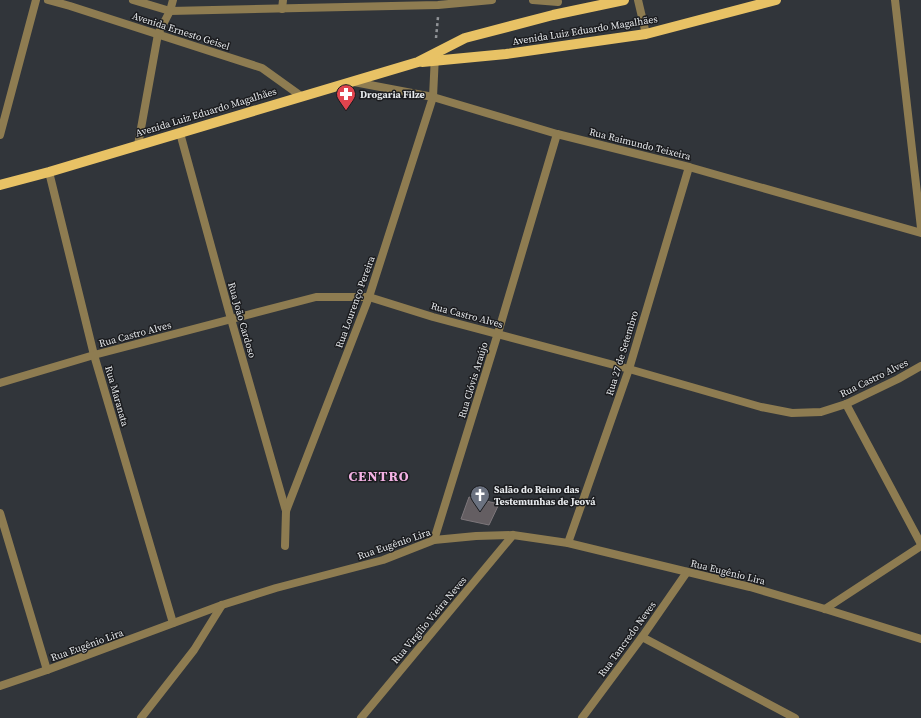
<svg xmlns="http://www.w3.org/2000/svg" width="921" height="718" viewBox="0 0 921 718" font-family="'Source Serif 4',serif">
<rect width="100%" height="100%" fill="#31353a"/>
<path fill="#645e62" stroke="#7d777b" d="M469,497L499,504L489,525L461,519Z"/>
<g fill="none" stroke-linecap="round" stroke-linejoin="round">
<path stroke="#909397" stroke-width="2.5" stroke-dasharray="3 3" stroke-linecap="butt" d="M436,38L438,17"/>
<g stroke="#8e7c51" stroke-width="8">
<path d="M48,0L70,6L262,68L301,96"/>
<path d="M133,0L170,11L438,5L492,0"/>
<path d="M533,0L558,2"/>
<path d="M638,0L646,34"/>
<path d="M895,0L921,228"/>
<path d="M282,9L283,0"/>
<path d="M354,82L433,97L557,134L689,167L921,233"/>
<path d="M180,133L231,319L286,511"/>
<path d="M0,135L36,0"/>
<path d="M138,145L158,34L170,11L173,0"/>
<path d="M49,172L94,355L173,623"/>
<path d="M0,383L94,355L316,297H369L433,317L629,369L761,407L792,413L821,412L846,404L898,379L921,366"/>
<path d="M846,404L921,544"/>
<path d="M0,513L47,670"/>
<path d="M434,540L498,333L557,134"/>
<path d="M568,543L629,369L689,167"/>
<path d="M285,546L286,511L369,297L433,97L435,55"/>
<path d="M825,609L921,546"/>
<path d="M642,637L795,718"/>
<path d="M0,686L47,670L222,605L276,588L383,560L434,540L476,536L513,535L568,543L750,587L825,609L921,639"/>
<path d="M141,718L194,650L222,605"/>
<path d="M361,718L513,535"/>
<path d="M582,718L642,637L687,572"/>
</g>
<g stroke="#e8c265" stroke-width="10">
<path d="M422,62L506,54L646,34L776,0"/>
<path d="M0,185L49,172L418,62L465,38L553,15L624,0"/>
</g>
</g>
<defs>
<symbol id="pharmacy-pin" viewBox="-11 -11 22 30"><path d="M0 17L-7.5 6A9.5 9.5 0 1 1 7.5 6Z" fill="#e0444e" stroke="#1b1c1f"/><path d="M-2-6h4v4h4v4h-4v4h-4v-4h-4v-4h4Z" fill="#fff"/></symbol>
<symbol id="church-pin" viewBox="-11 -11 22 30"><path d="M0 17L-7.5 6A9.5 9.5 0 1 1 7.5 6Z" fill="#6b7280" stroke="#1b1c1f"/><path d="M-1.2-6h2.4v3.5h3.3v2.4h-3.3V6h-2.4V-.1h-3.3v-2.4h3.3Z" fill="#fff"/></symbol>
</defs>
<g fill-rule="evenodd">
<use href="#pharmacy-pin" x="335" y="83" width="22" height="30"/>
<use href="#church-pin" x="469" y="484" width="22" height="30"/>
</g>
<g text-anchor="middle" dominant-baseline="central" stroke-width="3" stroke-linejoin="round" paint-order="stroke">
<g font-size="10" fill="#e6e9ec" stroke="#1b1c1f">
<text transform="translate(585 30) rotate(-9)">Avenida Luiz Eduardo Magalhães</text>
<text transform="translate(181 31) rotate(18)">Avenida Ernesto Geisel</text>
<text transform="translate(206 112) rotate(-17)">Avenida Luiz Eduardo Magalhães</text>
<text transform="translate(640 144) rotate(14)">Rua Raimundo Teixeira</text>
<text transform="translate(355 302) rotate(-70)">Rua Lourenço Pereira</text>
<text transform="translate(467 315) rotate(15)">Rua Castro Alves</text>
<text transform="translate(242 320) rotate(74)">Rua João Cardoso</text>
<text transform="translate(135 334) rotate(-15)">Rua Castro Alves</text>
<text transform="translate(622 353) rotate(-73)">Rua 27 de Setembro</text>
<text transform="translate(874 378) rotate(-26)">Rua Castro Alves</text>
<text transform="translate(473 380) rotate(-73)">Rua Clóvis Araújo</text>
<text transform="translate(117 396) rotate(74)">Rua Maranata</text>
<text transform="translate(394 544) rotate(-19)">Rua Eugênio Lira</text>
<text transform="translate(728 572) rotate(14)">Rua Eugênio Lira</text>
<text transform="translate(429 620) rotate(-50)">Rua Virgílio Vieira Neves</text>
<text transform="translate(627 639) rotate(-54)">Rua Tancredo Neves</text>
<text transform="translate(87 645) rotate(-20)">Rua Eugênio Lira</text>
</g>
<g font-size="10" font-weight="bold" fill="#e6e9ec" stroke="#1b1c1f" text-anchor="start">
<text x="360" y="94">Drogaria Filze</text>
<text x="494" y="489">Salão do Reino das<tspan x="494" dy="12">Testemunhas de Jeová</tspan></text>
</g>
<g font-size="14" font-weight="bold" letter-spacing="1" fill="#f5b2e5" stroke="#1b1c1f">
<text x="379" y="476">CENTRO</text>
</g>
</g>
</svg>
